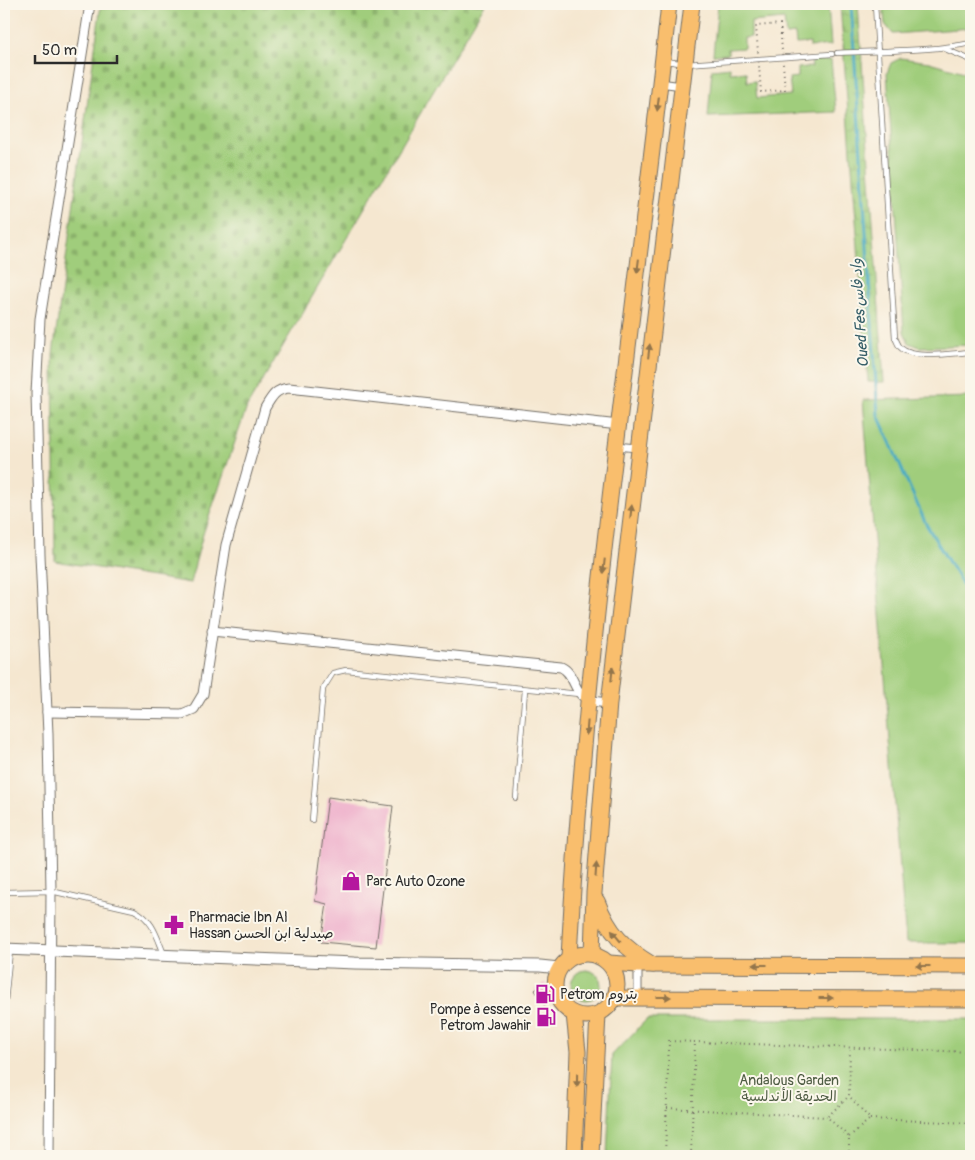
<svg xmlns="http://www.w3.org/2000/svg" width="975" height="1160" viewBox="0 0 975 1160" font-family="Pangolin,'Playpen Sans Arabic',sans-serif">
<defs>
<pattern id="wetland-marsh" width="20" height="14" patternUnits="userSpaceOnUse" patternTransform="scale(1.25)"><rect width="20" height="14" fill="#a0cd7b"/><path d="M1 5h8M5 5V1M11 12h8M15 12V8" fill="none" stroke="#8ab06a"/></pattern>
<pattern id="cemetery-stones" width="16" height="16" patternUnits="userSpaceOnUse" patternTransform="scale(1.25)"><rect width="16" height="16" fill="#a0cd7b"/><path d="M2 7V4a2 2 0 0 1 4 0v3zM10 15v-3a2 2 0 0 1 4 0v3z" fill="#8ab06a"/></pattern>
</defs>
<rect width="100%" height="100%" fill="#fbf7ec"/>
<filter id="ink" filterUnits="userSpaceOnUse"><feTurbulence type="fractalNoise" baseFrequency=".02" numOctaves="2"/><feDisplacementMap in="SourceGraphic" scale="10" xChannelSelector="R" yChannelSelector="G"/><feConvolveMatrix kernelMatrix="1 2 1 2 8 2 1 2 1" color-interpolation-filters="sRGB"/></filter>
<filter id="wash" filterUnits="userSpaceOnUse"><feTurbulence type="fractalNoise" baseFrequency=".0096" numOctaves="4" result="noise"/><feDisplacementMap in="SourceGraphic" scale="20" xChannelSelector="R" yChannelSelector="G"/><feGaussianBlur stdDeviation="1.12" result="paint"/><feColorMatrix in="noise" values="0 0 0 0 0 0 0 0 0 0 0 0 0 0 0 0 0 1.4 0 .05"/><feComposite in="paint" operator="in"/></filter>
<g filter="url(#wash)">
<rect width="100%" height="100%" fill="#f5e7d0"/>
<g fill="#a0cd7b" stroke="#667c53">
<path d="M718,4H828L831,45L810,47V43L796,44L795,34L786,35L784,19L751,22V37L744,38V48L728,49V54L713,55Z"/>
<path d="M883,4H971V28L893,34L885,24Z"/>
<path d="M901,58L929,62L971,74V345L920,347L909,343L904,332L887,73L891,63Z"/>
<path d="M811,60H831L836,112L708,117L712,69L730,67V73L746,72L747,82L755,81L757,98L791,95L789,78L798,77V68L812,67Z"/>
<path d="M971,397V943H906L863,400Z"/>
<circle cx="586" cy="985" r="15"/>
<path d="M647,1019H971V1156H607L612,1055Z"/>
</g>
<path fill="url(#wetland-marsh)" stroke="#667c53" d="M840,4H858L884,382H868Z"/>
<path fill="url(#cemetery-stones)" stroke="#667c53" d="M101,4H485L247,407L203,534L190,583L55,561L53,354Z"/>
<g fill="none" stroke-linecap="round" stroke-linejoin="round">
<path stroke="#41a8c1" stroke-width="3" d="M851,4L878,415L926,524L971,599"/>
</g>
<g id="blocks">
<g fill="#eda9c8">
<path d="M328,797L393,806L376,947L321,942L327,904L315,901Z"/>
<path d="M545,983L555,998L544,1005L535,990Z"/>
</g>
</g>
</g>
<g filter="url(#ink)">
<use href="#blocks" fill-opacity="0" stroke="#726d65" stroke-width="1"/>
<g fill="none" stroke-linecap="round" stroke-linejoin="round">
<defs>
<g id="service">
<path d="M875,4L895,338C897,341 898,346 901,348C913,360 955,353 971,352"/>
<path d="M945,49L971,60"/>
<path d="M837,53C882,50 928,52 971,43"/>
<path d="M666,61L686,64L832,54"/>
<path d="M516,798L525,690"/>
<path d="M312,820L323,689L333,673L346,670L579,694"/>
<path d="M4,892L51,891L134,910C153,919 157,937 164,954"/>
<path d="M4,1012L10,951"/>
</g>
<g id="pedestrian">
<path d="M660,83L682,86"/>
<path d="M616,446L638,448"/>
<path d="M638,997V965"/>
</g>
<g id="minor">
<path d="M212,631L561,667C575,673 573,694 589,700C594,702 603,702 609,703"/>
<path d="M47,712L182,714L194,709L203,694L226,545L265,408C272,396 276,389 289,388L619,425"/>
<path d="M49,1156L51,891L48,734L40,555L36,393L40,319L90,4"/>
</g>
<path id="tertiary" d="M4,949L355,963L540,966L559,968"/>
<g id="primary">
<path d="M597,901C609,933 624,948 653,965"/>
<circle cx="586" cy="985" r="31"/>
<path d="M592,954L594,893L609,703L692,4"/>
<path d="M569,958C585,639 634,322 669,4"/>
<path d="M609,963L638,965L971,966"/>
<path d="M615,998L971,999"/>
<path d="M574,1014L578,1052L574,1156"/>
<path d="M591,1156L598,1014"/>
</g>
</defs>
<use href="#service" stroke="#726d65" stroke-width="6"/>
<use href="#pedestrian" stroke="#726d65" stroke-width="9"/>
<use href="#minor" stroke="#726d65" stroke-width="11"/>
<use href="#tertiary" stroke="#726d65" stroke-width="13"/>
<use href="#primary" stroke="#726d65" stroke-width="17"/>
<g stroke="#726d65" stroke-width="2" stroke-dasharray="1 4" stroke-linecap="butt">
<path d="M780,24L785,90L761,92L756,26Z"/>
<path d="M667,1108L827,1117"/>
<path d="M870,1119L971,1123"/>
<path d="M849,1137L870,1119L850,1097"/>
<path d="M665,1156L669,1041L971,1052"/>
<path d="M691,1156L695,1042"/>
<path d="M849,1156V1137L827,1117L849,1096L850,1050"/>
</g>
<use href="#service" stroke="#fff" stroke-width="4.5"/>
<use href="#pedestrian" stroke="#fff" stroke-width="7"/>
<use href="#minor" stroke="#fff" stroke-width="9"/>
<use href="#tertiary" stroke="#fff" stroke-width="11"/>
<use href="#primary" stroke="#f9be6d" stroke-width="15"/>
</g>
<defs><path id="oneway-solid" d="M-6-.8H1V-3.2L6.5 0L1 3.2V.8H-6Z" transform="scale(1.25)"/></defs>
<g fill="#92744c">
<use href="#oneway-solid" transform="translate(658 104) rotate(97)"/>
<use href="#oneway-solid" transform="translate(638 266) rotate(97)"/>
<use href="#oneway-solid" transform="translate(649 351) rotate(-83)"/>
<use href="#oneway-solid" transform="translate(631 512) rotate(-83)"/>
<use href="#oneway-solid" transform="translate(604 566) rotate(96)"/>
<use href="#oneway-solid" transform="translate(612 674) rotate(-84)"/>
<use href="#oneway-solid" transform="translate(587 728) rotate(95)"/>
<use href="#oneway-solid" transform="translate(596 870) rotate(-86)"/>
<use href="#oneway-solid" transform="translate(616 936) rotate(-130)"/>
<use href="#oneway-solid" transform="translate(760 965) rotate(-180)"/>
<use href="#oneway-solid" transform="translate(923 966) rotate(-180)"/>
<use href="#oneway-solid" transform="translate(664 997)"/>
<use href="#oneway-solid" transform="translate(826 998)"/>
<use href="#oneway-solid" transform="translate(577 1080) rotate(91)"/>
</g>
</g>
<defs>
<symbol id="shop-bare" viewBox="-9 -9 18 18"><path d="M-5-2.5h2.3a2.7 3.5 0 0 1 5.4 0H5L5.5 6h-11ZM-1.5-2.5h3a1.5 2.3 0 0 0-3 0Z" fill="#b5179e" stroke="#fbf7ec" stroke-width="2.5" paint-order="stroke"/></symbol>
<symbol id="pharmacy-bare" viewBox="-9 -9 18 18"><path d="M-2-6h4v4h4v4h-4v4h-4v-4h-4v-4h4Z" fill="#b5179e" stroke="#fbf7ec" stroke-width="2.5" paint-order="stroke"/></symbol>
<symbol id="fuel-bare" viewBox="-9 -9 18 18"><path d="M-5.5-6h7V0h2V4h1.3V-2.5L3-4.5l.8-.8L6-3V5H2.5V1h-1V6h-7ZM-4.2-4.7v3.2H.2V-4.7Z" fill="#b5179e" stroke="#fbf7ec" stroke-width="2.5" paint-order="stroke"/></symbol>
</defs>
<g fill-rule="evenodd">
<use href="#shop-bare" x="337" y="867" width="28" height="28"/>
<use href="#pharmacy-bare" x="160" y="911" width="28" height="28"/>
<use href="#fuel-bare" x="531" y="980" width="28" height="28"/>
<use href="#fuel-bare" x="532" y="1003" width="28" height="28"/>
</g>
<g text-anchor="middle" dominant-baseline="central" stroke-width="4" stroke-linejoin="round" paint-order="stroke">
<g font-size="14" fill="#2b2b2b" stroke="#fbf7ec" text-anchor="start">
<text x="366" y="881">Parc Auto Ozone</text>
<text x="189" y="917">Pharmacie Ibn Al<tspan x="189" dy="16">Hassan صيدلية ابن الحسن</tspan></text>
<text x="560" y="994">Petrom بتروم</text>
<text x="531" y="1009" text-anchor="end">Pompe à essence<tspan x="531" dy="16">Petrom Jawahir</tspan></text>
</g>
<g font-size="14" fill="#4e5c43" stroke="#fbf7ec">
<text x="789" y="1080">Andalous Garden<tspan x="789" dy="16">الحديقة الأندلسية</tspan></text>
</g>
<g font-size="15" font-style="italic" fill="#345d67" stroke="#fbf7ec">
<text transform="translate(860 313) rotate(-94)">Oued Fes واد فاس</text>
</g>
</g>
<rect width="975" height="1160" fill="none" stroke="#fbf7ec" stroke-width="20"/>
<path d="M35 55v8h82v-8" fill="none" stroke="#2b2b2b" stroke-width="2.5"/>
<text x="42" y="55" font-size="15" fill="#2b2b2b" stroke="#fbf7ec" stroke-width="4" paint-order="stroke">50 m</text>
</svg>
